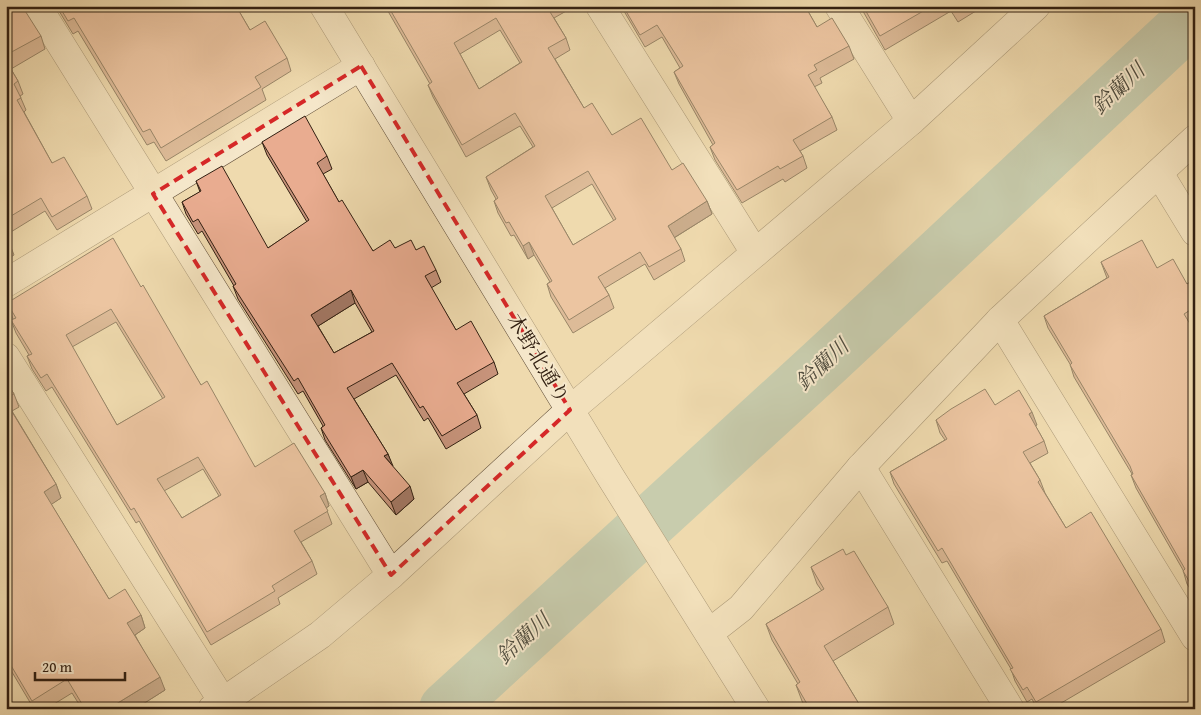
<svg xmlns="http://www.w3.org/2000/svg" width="1201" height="715" viewBox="0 0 1201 715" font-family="'Gentium Book Plus','Noto Serif JP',serif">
<rect width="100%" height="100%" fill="#efdaae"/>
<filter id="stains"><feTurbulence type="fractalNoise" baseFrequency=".004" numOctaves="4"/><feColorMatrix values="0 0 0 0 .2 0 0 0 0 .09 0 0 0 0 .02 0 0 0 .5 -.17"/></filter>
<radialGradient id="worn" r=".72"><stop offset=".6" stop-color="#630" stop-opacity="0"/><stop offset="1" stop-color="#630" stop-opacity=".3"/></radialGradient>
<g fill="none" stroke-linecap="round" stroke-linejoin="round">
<path stroke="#9abbaa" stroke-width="54" d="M446,709L827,360L1195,16"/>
<defs>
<g id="minor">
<path d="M37,6L391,575"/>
<path d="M600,6L755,253"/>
<path d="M839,6L911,121"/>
<path d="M1159,173L1195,232"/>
<path d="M6,283L361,66"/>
<path d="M1000,320L1195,637"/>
<path d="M6,357L223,702"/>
<path d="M861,467L1010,709"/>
<path d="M709,633L741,608L861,467L1000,320L1195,139"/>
<path d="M212,709L320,635L391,575L570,410L911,121L1036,6"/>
</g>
<path id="tertiary" d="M324,6L610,476L756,709"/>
</defs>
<use href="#minor" stroke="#614e39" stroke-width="29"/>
<use href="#tertiary" stroke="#614e39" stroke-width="29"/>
<use href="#minor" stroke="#f5e7ca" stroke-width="28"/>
<use href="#tertiary" stroke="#f5e7ca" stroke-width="28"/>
</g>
<g fill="#c8947c" stroke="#322012" fill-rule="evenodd">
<path d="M6,6L41,36L45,49L11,69L18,81L23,94L20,96L26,110L24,112L52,163L87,196L92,209L57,230L45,211L6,235Z"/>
<path d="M56,6H236L250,30L287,58L291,71L262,89L266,100L166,161L154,142L147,145L78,31L73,34Z"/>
<path d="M385,6H575L554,18L566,38L570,50L555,59L584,108L612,135L672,170L707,201L712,214L674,238L681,249L685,261L654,280L645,264L605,288L609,295L614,308L573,333L551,297L547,284L550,282L534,255L528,259L514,235L511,236L498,213L494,201L496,199L491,190L486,177L533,147L520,126L466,157L433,97L428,85L430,84ZM500,30L520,63L479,89L460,54ZM592,184L614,221L573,245L552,208Z"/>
<path d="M621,6H805L817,27L849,46L854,59L820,78L822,83L814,87L832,117L837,130L800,151L803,156L807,168L785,182L783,179L742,203L715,160L710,147L713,145L679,84L674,72L680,68L662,37L645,47Z"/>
<path d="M860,6H984L958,22L951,11L885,50Z"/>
<path d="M262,142L327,156L332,169L323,174L339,202L373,251L395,248L416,250L436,270L441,282L431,288L456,330L494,362L498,374L464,394L477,415L481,428L446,449L428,418L424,421L396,375L354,399L388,454L392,466L414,499L396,515L368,482L356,489L325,440L321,428L323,426L303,391L298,394L238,299L233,286H234L202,231L198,234L186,214L182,202L200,192L196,181L268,248L307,222L267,155ZM355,303L372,332L334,353L318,326Z"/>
<path d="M6,238L9,242L14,255L6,260Z"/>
<path d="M1101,262L1157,268L1187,284L1195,279V323L1191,325L1195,332V596L1187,584L1183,570L1136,488L1131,475L1132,474L1074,377L1070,364L1048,328L1044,316L1107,278Z"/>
<path d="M141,287L201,385L255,467L325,493L329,506L326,508L332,524L301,542L312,561L317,574L278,598L280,604L211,645L139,521L136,523L52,387L46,391L32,369L27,356L29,355L16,333L11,320L13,319L7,303ZM116,322L163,399L117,425L72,347ZM203,469L219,496L182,518L164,491Z"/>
<path d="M6,381L14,394L19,407L12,411L56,484L61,498L51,504L109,599L141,615L145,628L135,635L165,690L135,709H82L72,693L46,709H34L6,662Z"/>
<path d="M995,405L1037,425H1035L1044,441L1048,453L1030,463L1040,480L1045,493L1066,528L1161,629L1165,642L1051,709H1037L1032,699L1027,702L1015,681L1011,669L947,561L942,563L894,484L890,472L945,440L940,433L936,420Z"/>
<path d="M846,555L888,607L894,624L833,661L862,709H806L802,701L796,685L798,684L772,640L766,624L822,591L817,584L811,567Z"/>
</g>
<g fill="#a37865" stroke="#322012">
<path d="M707,201L712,214L672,239L668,226Z"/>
<path d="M529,242L534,255L528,259L523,246Z"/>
<path d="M351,290L355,303L315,328L311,315Z"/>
<path d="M1032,412L1037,425L1034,426L1029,414Z"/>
<path d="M388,454L393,466L384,456Z"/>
<path d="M363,470L368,482L356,489L351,477Z"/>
<path d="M56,484L61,498L49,506L44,492Z"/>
<path d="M410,486L414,499L396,515L391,502Z"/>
<path d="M325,493L329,506L324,509L320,496Z"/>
<path d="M141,615L145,628L132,637L127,623Z"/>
<path d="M160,677L165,690L135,709H108Z"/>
</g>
<g fill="#e9ac90" stroke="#322012" fill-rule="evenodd">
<path d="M6,6H22L41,36L6,55Z"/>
<path d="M59,6H236L250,30L265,21L287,58L255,77L261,87L161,148L150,129L143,132L74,18L68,21Z"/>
<path d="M388,6H548L547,7L566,38L548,48L584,108L592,103L612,135L641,118L672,170L683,163L707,201L668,226L681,249L649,267L640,252L598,277L609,295L569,320L547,284L552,281L529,242L523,246L509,222L506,223L494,201L498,198L486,177L535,146L515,113L462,145L428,85L432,82ZM496,18L522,62L479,89L454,43ZM588,171L616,219L573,245L545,196Z"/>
<path d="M623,6H805L817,27L832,18L849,46L814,65L817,70L808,75L832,117L793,140L803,156L780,169L778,166L737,190L710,147L715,143L674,72L683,66L657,25L640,35Z"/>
<path d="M863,6H932L880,36Z"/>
<path d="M952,6H958L953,9Z"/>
<path d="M6,61L18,81L14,84L21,98L17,100L52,163L64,157L87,196L52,217L41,198L6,219Z"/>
<path d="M305,116L327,156L317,163L339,202L342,200L373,251L390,240L395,248L411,240L416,250L424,246L436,270L425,276L456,330L471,321L494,362L457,383L477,415L442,436L423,406L420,408L392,363L347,388L388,454L384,456L410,486L391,502L363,470L351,477L321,428L325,425L298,378L294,381L233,286L236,284L198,219L193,222L182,202L201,191L196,181L222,166L268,248L309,220L262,142ZM351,290L374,331L334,353L311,315Z"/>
<path d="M1195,179V185L1192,180Z"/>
<path d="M113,238L141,287L143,285L201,385L207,381L255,467L294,443L325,493L320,496L328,511L294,531L312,561L272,586L275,591L207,632L134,508L131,510L47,374L41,378L27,356L32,354L11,320L16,318L7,303ZM111,309L165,397L117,425L66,335ZM198,457L221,495L182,518L157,479Z"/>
<path d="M1142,240L1157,268L1173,259L1187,284L1195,279V307L1184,314L1195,332V591L1183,571L1185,569L1131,475L1133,474L1130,466L1070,365L1072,363L1044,316L1109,277L1101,262Z"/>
<path d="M6,381L14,394L6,398Z"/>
<path d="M985,389L995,405L1019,390L1032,412L1029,414L1044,441L1023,452L1040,480L1038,482L1066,528L1091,512L1161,629L1036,702L1027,687L1023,690L1010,669L1013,668L942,548L938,551L890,472L947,439L936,420L951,409Z"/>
<path d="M6,402L56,484L44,492L109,599L125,589L141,615L127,623L160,677L108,709H85L67,679L32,701L6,657V524L8,523L6,520Z"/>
<path d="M843,549L846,555L854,551L888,607L824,646L862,709H810L796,685L800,682L766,624L824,589L811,567Z"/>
</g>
<path d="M0 0H1201V715H0ZM361,66L570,410L391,575L153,194Z" fill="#efdaae" fill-opacity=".55" fill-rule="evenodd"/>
<path fill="none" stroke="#d62828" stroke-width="4" stroke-dasharray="10 6" stroke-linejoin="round" d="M361,66L570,410L391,575L153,194Z"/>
<g text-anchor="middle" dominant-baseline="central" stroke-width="4" stroke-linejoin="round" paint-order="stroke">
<g font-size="20" fill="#322012" stroke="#f5e7ca">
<text transform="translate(539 358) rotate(59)">木野北通り</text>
</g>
<g font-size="21" font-style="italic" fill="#514e40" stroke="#f5e7ca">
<text transform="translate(1118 88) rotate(-43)">鈴蘭川</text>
<text transform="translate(822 364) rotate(-43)">鈴蘭川</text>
<text transform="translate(523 638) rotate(-42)">鈴蘭川</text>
</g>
</g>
<rect width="1201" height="715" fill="none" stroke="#efdaae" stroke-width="25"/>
<rect x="8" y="8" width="1186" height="700" fill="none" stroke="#322012" stroke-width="2.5"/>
<rect x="12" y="12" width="1176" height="690" fill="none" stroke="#322012"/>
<path d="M35 672v8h90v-8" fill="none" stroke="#322012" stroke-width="2.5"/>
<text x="42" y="672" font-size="15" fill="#322012" stroke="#f5e7ca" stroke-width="4" paint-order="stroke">20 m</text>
<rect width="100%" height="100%" filter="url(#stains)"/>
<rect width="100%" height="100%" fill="url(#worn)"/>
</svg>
